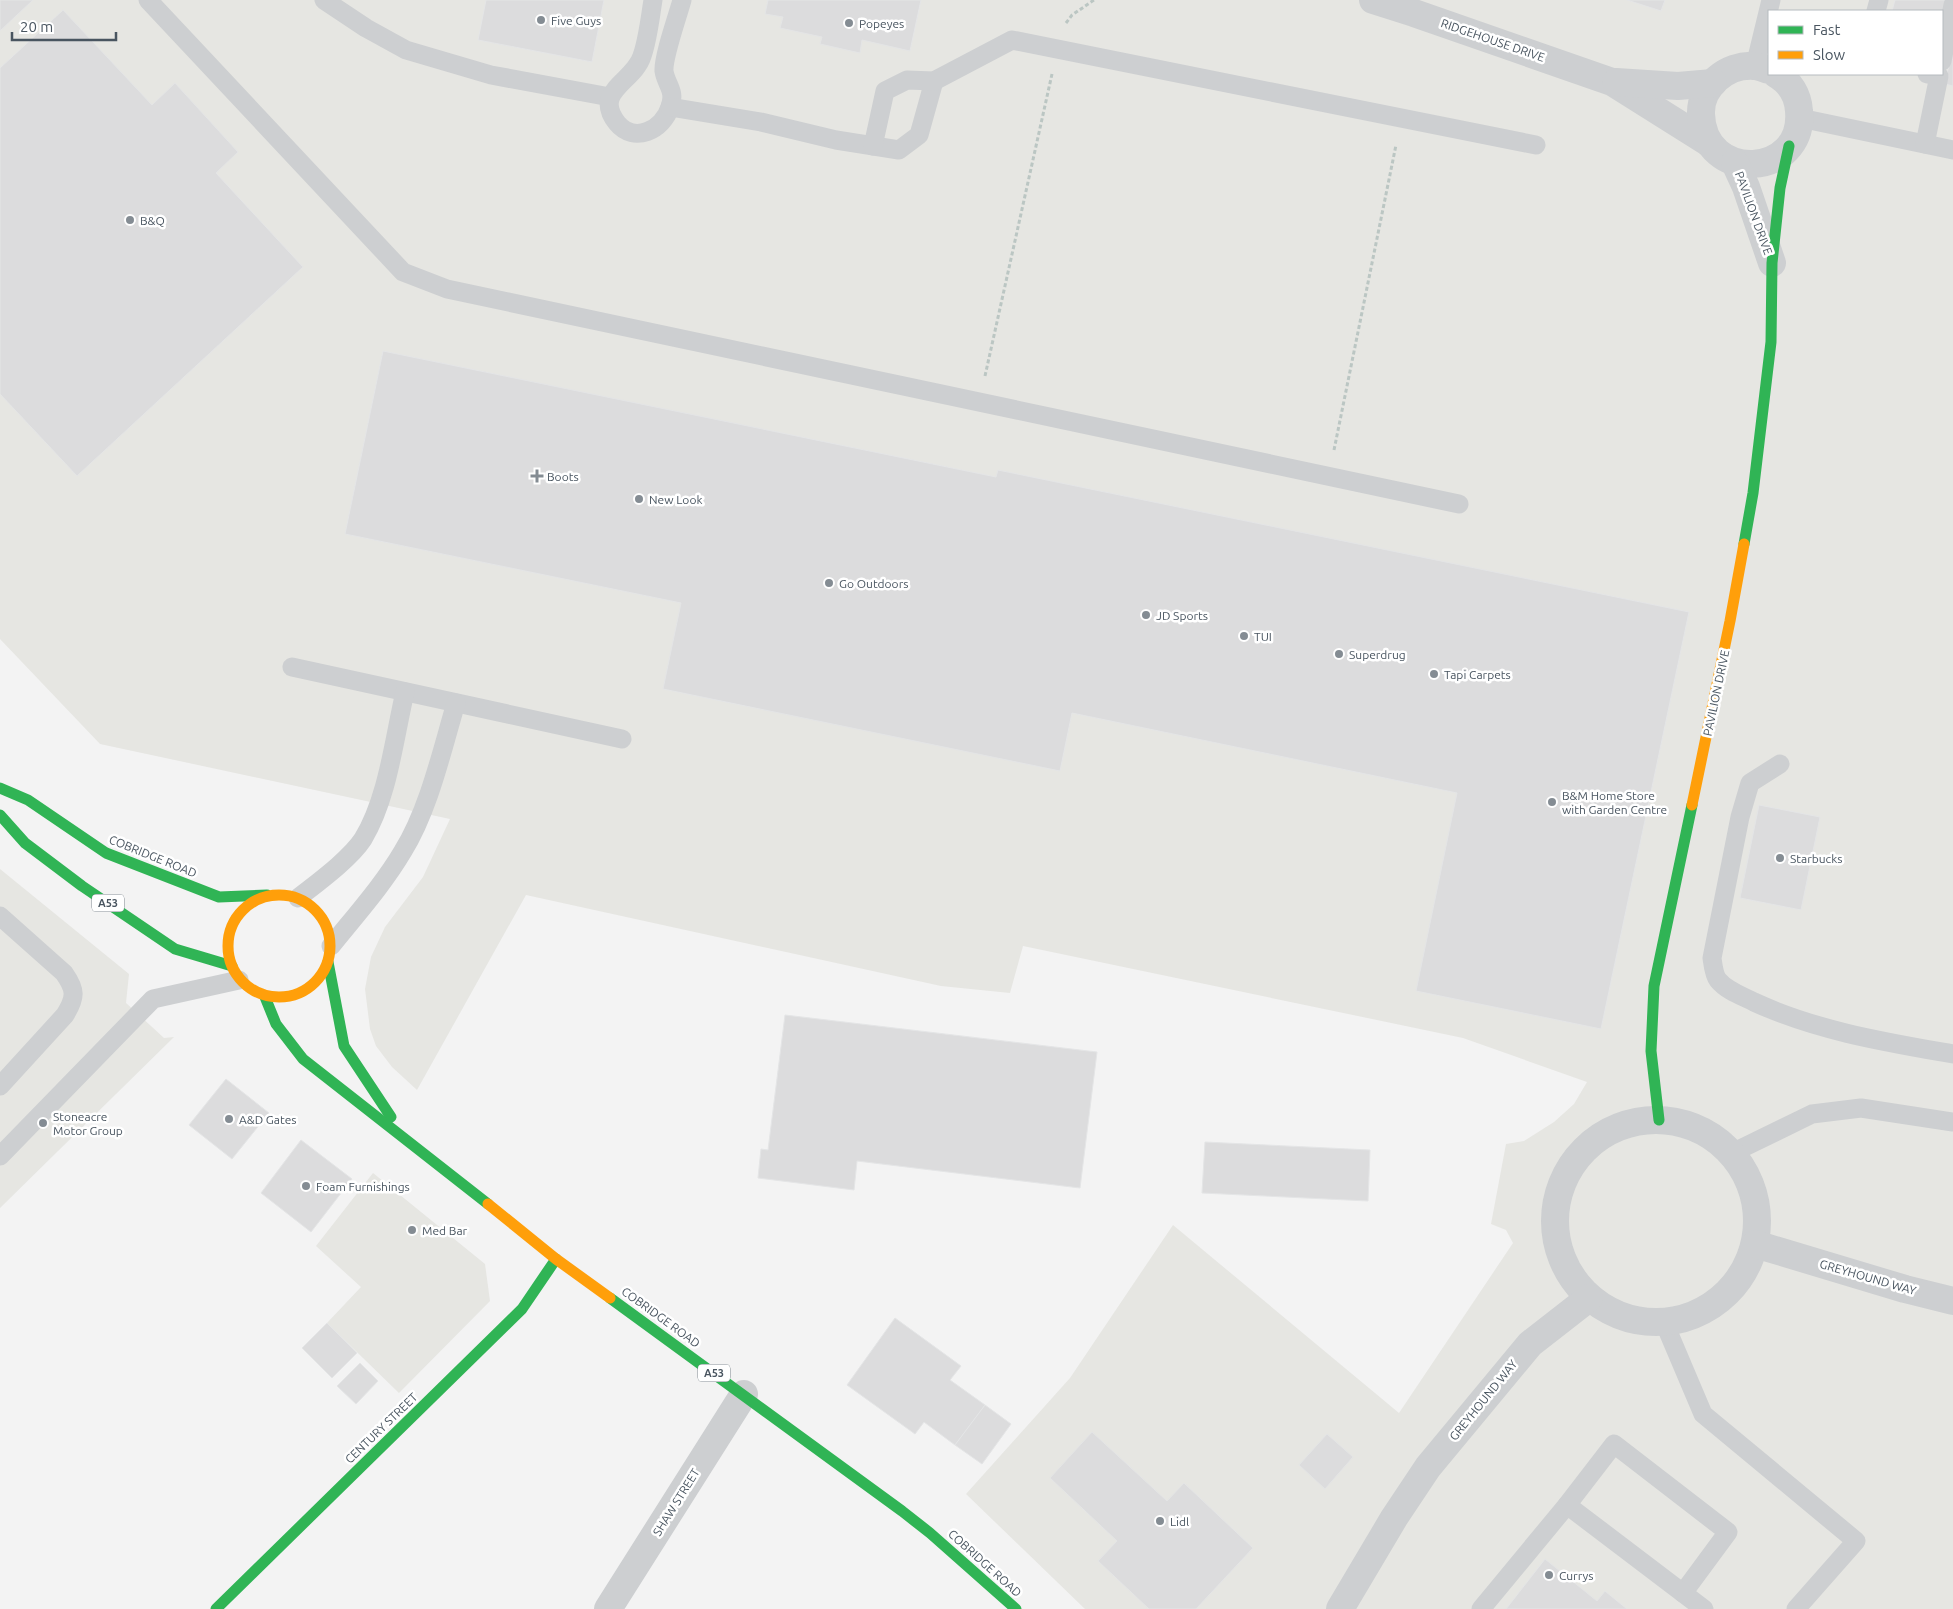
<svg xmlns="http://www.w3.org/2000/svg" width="1953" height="1609" viewBox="0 0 1953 1609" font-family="Ubuntu,sans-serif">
<rect width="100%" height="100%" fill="#f3f3f3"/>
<g fill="#e6e6e2" fill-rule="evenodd">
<path d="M0,0H1953V1609H1085L966,1494L1070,1378L1173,1225L1399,1413L1513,1243L1506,1230L1491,1224L1506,1144L1524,1141L1554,1122L1574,1104L1587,1082L1463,1038L1023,946L1010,993L941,986L526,895L417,1090L392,1067L376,1046L370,1029L365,989L371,957L385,927L423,877L450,819L100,744L0,639ZM1769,11H1942V74H1769Z"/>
<path d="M0,869L129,974L126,1003L164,1038L174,1037L0,1208Z"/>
<path d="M373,1173L485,1264L490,1301L399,1393L327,1323L361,1287L316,1246Z"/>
</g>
<g fill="#dcdcdd" stroke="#e4e5e6">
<path d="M0,0H33L0,31Z"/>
<path d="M486,0H604L592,62L478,40Z"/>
<path d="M768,0H921L910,51L862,40L860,53L820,44L822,37L780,28L783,17L765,14Z"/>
<path d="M1627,0H1665L1661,11Z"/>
<path d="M1895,0H1953V86L1945,84L1951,55L1942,53V11H1892Z"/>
<path d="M63,10L152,105L175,83L238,152L216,173L303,267L77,476L0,394V68Z"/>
<path d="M383,351L996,477L998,470L1689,612L1601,1029L1416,991L1457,793L1072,713L1060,771L663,689L681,603L345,534Z"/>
<path d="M1759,805L1820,817L1801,910L1740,898Z"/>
<path d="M785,1015L1097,1052L1080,1188L857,1161L854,1190L758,1178L761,1149L768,1150Z"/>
<path d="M226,1079L269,1113L232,1159L189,1125Z"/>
<path d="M301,1140L352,1179L311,1232L261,1193Z"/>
<path d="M1205,1142L1370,1150L1368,1201L1202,1193Z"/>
<path d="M895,1318L961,1366L950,1380L985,1405L955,1445L924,1422L915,1434L847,1385Z"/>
<path d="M327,1323L357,1353L332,1378L302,1348Z"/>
<path d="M360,1363L378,1381L356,1404L337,1386Z"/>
<path d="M985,1405L1011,1424L982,1464L955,1445Z"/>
<path d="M1092,1432L1167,1501L1184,1483L1253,1548L1196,1609H1149L1098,1561L1117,1541L1050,1478Z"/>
<path d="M1327,1434L1353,1457L1325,1489L1299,1465Z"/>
<path d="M1545,1559L1597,1601L1605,1591L1627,1609H1506Z"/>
</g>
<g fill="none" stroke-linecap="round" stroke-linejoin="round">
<g stroke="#bbc6c3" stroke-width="3" stroke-dasharray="4 2.5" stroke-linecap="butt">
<path d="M1066,23L1072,15L1094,0"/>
<path d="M985,376L1052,74"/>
<path d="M1334,450L1396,145"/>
</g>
<g stroke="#cdcfd1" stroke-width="19">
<path d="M148,0L403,272L447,289L1459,504"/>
<path d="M324,0L366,28L406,50L491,75L610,97"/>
<path d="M653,0C650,18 648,39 642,56C634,82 592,91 617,123C634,144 663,130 670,107C676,90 666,85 664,71C663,57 678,15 682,0"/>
<path d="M1876,11L1879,0"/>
<path d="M1942,61L1953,5"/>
<path d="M1755,66L1771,0"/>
<path d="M670,107L761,122L836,140L899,150L919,135L934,81"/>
<path d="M1800,118L1953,150"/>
<path d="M1925,144L1939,76L1927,74"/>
<path d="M873,146L885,91L907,80L934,81L1012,40L1536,145"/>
<path d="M292,667L622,739"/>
<path d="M1780,764L1750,783L1740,817L1712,958C1713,965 1714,975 1718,980C1727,991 1742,996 1754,1002C1817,1031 1885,1042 1953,1054"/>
<path d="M298,898C317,883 350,859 363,839C388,798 394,739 405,692"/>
<path d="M0,916L64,973C76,990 76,997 65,1015L0,1086"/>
<path d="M331,946C355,916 383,885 403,851C429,809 442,750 456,703"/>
<path d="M1732,1153L1812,1114L1861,1108L1953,1122"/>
<path d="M0,1156L153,999L239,980"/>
<path d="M1664,1322L1703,1414L1856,1541L1796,1609"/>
<path d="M1567,1505L1614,1444L1728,1532L1683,1593"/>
<path d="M1481,1609L1567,1505L1704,1609"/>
</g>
<g stroke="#cdcfd1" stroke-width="28">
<path d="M1373,0L1414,13L1612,82L1709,143"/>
<path d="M1769,70C1765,69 1759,66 1754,66C1727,64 1700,86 1701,114C1703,184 1805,178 1799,111C1798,95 1790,82 1776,74"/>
<path d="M1616,82L1678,86L1713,83"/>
<path d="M1735,163L1746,187L1772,263"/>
<circle cx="1656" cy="1221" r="101"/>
<path d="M1755,1244L1905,1289L1953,1301"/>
<path d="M608,1609L744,1394"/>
<path d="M1340,1609L1394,1518L1428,1467L1530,1344L1589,1298"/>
</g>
<g stroke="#30b455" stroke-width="11">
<path d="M1744,544L1753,493L1771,342L1772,263L1780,188L1789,146"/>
<path d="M0,788L28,800L106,853L219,897L267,895"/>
<path d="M0,815L25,843L82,886L175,949L232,966"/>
<path d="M328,962L344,1046L391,1117"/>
<path d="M265,997L276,1024L303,1059L488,1204"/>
<path d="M1659,1120L1651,1051L1654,986L1692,805"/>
<path d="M610,1298L902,1511L930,1533L1016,1609"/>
<path d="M216,1609L522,1309L556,1259"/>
</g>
<g stroke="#ff9f0a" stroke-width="11">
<path d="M1692,805L1730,621L1744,544"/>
<circle cx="279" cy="946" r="51"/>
<path d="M488,1204L556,1259L610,1298"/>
</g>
</g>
<g fill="#848c93" stroke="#fff" stroke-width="2">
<circle cx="541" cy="20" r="5"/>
<circle cx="849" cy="23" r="5"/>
<circle cx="130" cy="220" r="5"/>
<path d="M534.5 468.5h5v5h5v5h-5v5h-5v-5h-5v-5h5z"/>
<circle cx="639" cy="499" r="5"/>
<circle cx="829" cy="583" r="5"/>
<circle cx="1146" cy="615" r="5"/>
<circle cx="1244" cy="636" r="5"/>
<circle cx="1339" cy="654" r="5"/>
<circle cx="1434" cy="674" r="5"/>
<circle cx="1552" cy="802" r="5"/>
<circle cx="1780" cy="858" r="5"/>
<circle cx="229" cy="1119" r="5"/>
<circle cx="43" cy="1123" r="5"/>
<circle cx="306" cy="1186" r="5"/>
<circle cx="412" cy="1230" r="5"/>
<circle cx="1160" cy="1521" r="5"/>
<circle cx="1549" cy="1575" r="5"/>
</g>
<g text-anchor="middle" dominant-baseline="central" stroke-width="5" stroke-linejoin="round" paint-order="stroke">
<g fill="#fff" stroke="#808890" stroke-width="1">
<rect x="92" y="894.5" width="32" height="17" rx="4"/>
<rect x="698" y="1364.5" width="32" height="17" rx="4"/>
</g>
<g font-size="11" font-weight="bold" fill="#495560">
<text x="108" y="903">A53</text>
<text x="714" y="1373">A53</text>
</g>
<g font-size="12" fill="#495560" stroke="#fff" text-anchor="start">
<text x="551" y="20">Five Guys</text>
<text x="859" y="23">Popeyes</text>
<text x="140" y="220">B&amp;Q</text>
<text x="547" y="476">Boots</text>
<text x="649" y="499">New Look</text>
<text x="839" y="583">Go Outdoors</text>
<text x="1156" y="615">JD Sports</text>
<text x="1254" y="636">TUI</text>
<text x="1349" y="654">Superdrug</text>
<text x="1444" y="674">Tapi Carpets</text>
<text x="1562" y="795">B&amp;M Home Store<tspan x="1562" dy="14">with Garden Centre</tspan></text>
<text x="1790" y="858">Starbucks</text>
<text x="53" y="1116">Stoneacre<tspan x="53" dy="14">Motor Group</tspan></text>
<text x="239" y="1119">A&amp;D Gates</text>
<text x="316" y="1186">Foam Furnishings</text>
<text x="422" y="1230">Med Bar</text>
<text x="1170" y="1521">Lidl</text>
<text x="1559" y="1575">Currys</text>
</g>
<g font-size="12" fill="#495560" stroke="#fff">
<text transform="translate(1493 40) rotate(19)">RIDGEHOUSE DRIVE</text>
<text transform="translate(1754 213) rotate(70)">PAVILION DRIVE</text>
<text transform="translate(1716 693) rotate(-78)">PAVILION DRIVE</text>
<text transform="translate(153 856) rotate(22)">COBRIDGE ROAD</text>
<text transform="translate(1868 1277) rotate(16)">GREYHOUND WAY</text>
<text transform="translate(661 1317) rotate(36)">COBRIDGE ROAD</text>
<text transform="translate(1483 1400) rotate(-51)">GREYHOUND WAY</text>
<text transform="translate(381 1428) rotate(-44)">CENTURY STREET</text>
<text transform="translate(676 1502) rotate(-58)">SHAW STREET</text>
<text transform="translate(985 1563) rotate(42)">COBRIDGE ROAD</text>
</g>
</g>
<rect x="1768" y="10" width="175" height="65" fill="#ffffff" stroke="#b6bbbf"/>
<rect x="1778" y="26" width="25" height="8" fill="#30b455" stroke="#b6bbbf"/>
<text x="1813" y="35" font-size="15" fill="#495560">Fast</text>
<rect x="1778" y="51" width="25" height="8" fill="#ff9f0a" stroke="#b6bbbf"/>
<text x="1813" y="60" font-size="15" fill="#495560">Slow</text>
<path d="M12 32v8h104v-8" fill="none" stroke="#495560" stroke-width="2.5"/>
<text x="20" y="32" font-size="15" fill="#495560" stroke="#ffffff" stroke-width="4" paint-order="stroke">20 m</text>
</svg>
